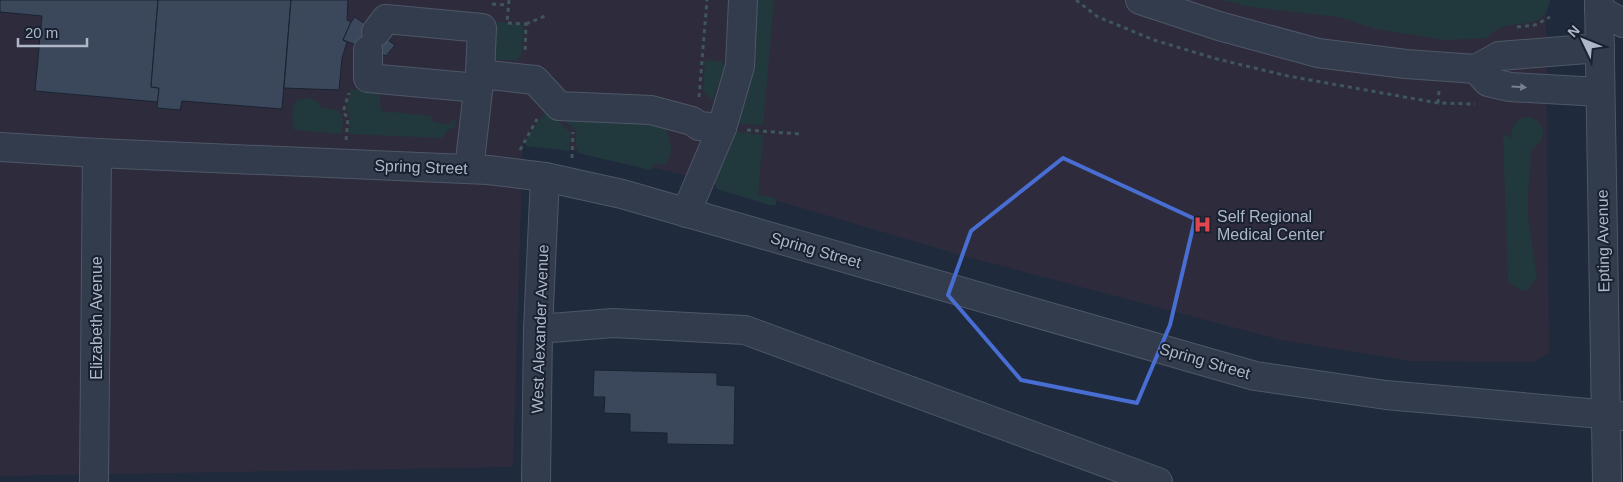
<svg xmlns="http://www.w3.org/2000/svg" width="1623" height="482" viewBox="0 0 1623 482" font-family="Arial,sans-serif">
<rect width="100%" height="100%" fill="#1f2a3c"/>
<path fill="#2e2c3c" d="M0,0H1546L1549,353L1533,362L1410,361L1281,340L960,255L758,195L663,170L523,139L513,467L0,476Z"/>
<g fill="#21393d">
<path d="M754,0H774L763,125L732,123Z"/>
<path d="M1223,0H1550C1544,38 1509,12 1487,38L1446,40L1375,29L1340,17L1251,7Z"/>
<path d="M493,22L520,24L523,27L522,54L517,61L494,59L492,57Z"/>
<path d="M705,60L721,61L725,66L712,101L703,91Z"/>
<path d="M351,89L379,93L381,111L432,116V121L441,124H450L456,118L455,127L446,131L443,138L349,134L350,117L347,108Z"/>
<path d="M298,99C307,99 318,97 321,108C343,110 344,111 342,134L294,130C292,120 291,106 298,99Z"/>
<path d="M551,107L662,123C670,136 676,152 665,164H655L650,170L578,153V149L575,145L577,132Z"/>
<path d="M546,111L571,133L569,151L526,146V139Z"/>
<path d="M1528,117C1547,120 1548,142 1531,149L1528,194V217L1537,278L1527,290L1522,291L1508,282L1503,133L1512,139C1510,127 1516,118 1528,117Z"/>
<path d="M729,131L763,135L758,195L774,198L776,201V205H769L717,189L712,178Z"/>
</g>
<g fill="#3b485b" stroke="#1a2332">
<path d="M0,0H158L151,87L159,88L158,102L35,91L42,16L0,12Z"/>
<path d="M158,0H291L282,109L182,101L180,110L157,108L159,88L151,87Z"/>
<path d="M291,0H348L347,20L351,22L343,40L347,42L342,58L339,90L284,88Z"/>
<path d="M355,17L395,45L386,56L343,40L351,22Z"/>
<path d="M594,370L717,373V385L735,386L734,445L667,444V433L630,432V414L604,413L605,397H593Z"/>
</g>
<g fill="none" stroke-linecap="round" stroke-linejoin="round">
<defs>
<g id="minor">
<path d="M1140,0L1219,26L1318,53L1406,64L1476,69L1499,56L1600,48"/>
<path d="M1599,0L1607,482"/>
<path d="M1599,10L1623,23"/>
<path d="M376,32L386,19L482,28L480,74"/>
<path d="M368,50V78L478,88"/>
<path d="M1476,69L1488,82L1510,87L1600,92"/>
<path d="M0,147L97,153L488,170L545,177L622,194L1255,376L1386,395L1623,416"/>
<path d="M469,169L480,74L535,80L559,106L651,110L692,121L699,126L722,128"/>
<path d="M686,213L722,128L740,66L743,0"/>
<path d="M538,329L613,323L745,330L1158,482"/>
<path d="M94,482L97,153"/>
<path d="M536,482L538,329L545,177"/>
</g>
</defs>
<use href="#minor" stroke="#4e5767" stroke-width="30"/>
<g stroke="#3f565a" stroke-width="3" stroke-dasharray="4 4" stroke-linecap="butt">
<path d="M509,0L507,23L526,24L525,54"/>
<path d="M1076,0L1098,17L1154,40L1217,59L1288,76L1438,103L1475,104"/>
<path d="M492,4L508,5"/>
<path d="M526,24L545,16"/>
<path d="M1517,27L1535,25L1550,17"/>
<path d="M699,97L707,0"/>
<path d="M1438,103L1439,91"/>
<path d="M747,130L800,134"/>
<path d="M346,140L348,118L343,112L349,93"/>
<path d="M520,150L537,119"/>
<path d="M572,158L573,132"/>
</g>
<use href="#minor" stroke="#333c4c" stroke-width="28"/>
</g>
<defs><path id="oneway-solid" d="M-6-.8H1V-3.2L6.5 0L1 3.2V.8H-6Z" transform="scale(1.25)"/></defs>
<use fill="#778090" href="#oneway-solid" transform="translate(1519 87) rotate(4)"/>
<path fill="none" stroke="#486ed3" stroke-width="4" stroke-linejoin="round" d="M1063,158L1195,219L1170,325L1137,403L1021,380L948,295L971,231Z"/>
<defs>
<symbol id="hospital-bare" viewBox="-9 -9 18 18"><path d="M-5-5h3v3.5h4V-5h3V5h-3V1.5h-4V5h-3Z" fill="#e0444e" stroke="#192130" stroke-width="2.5" paint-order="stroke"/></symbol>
</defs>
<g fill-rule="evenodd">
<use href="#hospital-bare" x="1190" y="212" width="25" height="25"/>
</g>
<g text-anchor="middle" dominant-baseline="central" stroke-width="4" stroke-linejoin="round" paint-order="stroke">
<g font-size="16" fill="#aeb7c8" stroke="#192130">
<text transform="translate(421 167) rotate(2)">Spring Street</text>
<text transform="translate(1603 241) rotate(-91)">Epting Avenue</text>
<text transform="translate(816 250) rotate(16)">Spring Street</text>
<text transform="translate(96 318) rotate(-90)">Elizabeth Avenue</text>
<text transform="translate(540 329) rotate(-88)">West Alexander Avenue</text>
<text transform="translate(1205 361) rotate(16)">Spring Street</text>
</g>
<g font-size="16" fill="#aeb7c8" stroke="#192130" text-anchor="start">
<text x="1217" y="216">Self Regional<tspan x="1217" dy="18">Medical Center</tspan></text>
</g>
</g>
<g transform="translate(1583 40) rotate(313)" stroke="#192130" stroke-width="4" paint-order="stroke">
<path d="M0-4L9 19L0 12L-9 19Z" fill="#aeb7c8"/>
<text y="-8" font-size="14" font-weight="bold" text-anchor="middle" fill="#aeb7c8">N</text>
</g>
<path d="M18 38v8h69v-8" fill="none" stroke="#aeb7c8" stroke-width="2.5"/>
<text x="25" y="38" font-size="15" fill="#aeb7c8" stroke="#192130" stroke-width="4" paint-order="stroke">20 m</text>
</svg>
